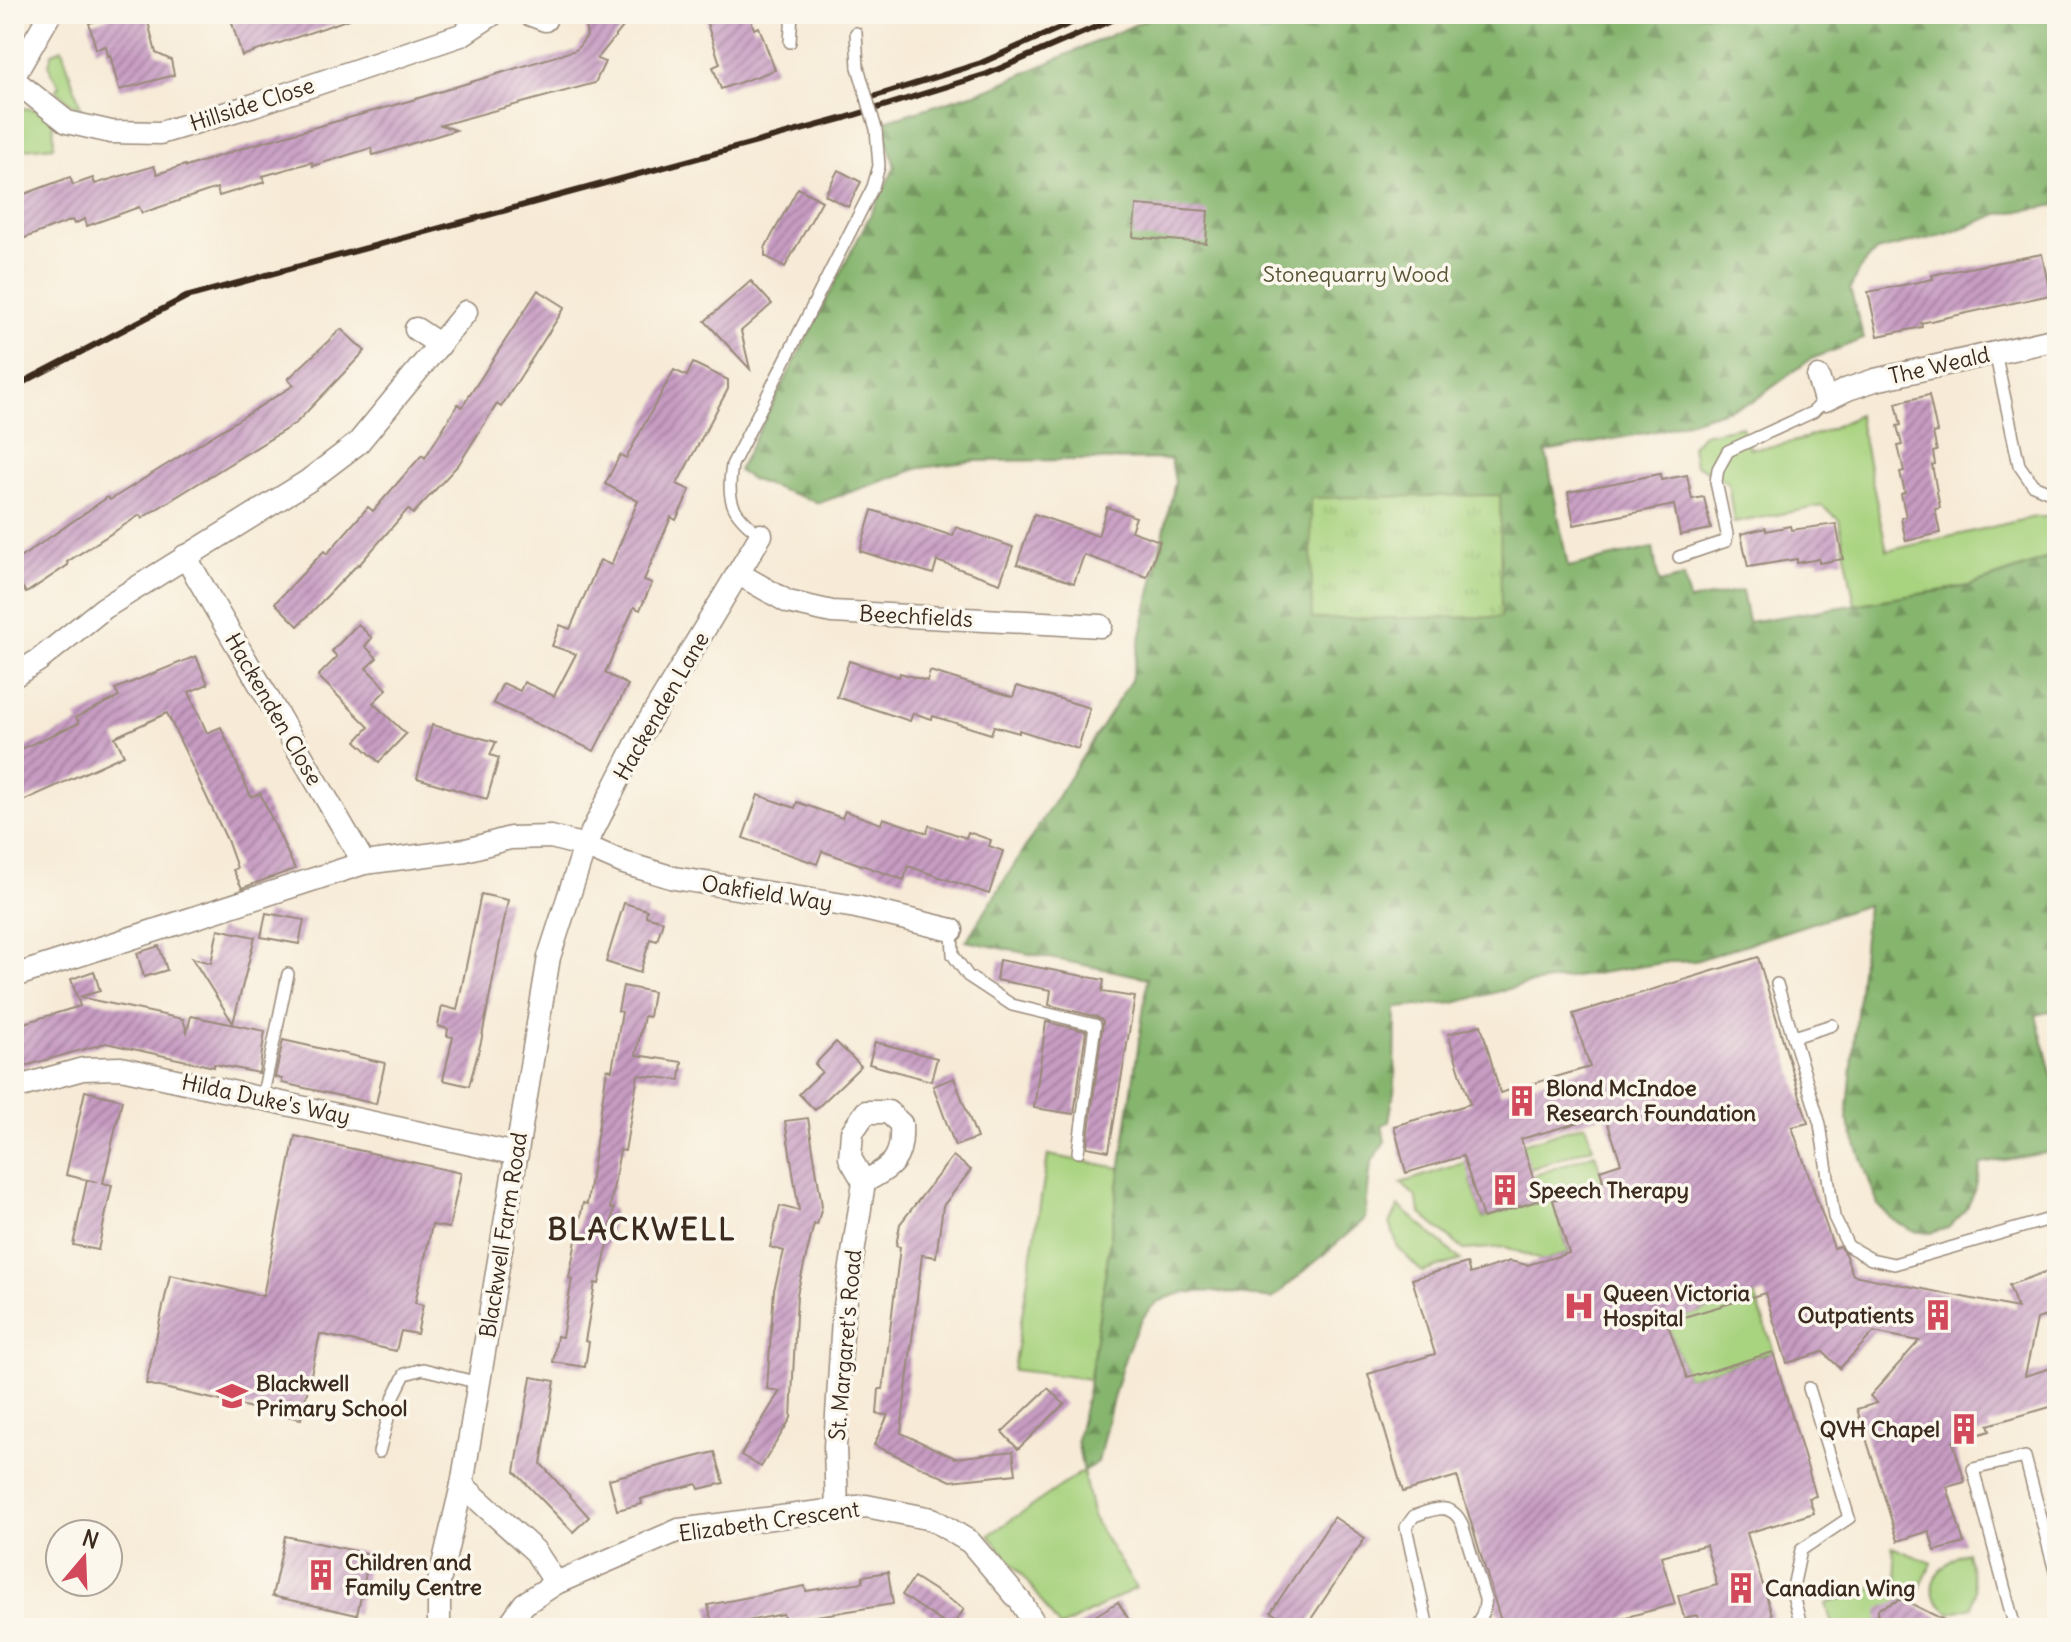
<svg xmlns="http://www.w3.org/2000/svg" width="2071" height="1642" viewBox="0 0 2071 1642" font-family="Delius,sans-serif">
<defs>
<pattern id="forest-firs" width="22" height="20" patternUnits="userSpaceOnUse" patternTransform="scale(2)"><rect width="22" height="20" fill="#86b56e"/><path d="M5 1l3.5 6h-7zM16 11l3.5 6h-7z" fill="#6f935a"/></pattern>
<pattern id="park-tufts" width="24" height="20" patternUnits="userSpaceOnUse" patternTransform="scale(2)"><rect width="24" height="20" fill="#a8d37f"/><path d="M3 7l-1-3M5 7V3M7 7l1-3M15 17l-1-3M17 17v-4M19 17l1-3" fill="none" stroke="#92b56d"/></pattern>
<pattern id="building-hatch" width="6" height="6" patternUnits="userSpaceOnUse" patternTransform="scale(2)"><rect width="6" height="6" fill="#c79cc3"/><path d="M-1 1l2-2M0 6l6-6M5 7l2-2" fill="none" stroke="#a37f9e"/></pattern>
</defs>
<rect width="100%" height="100%" fill="#fbf7ec"/>
<filter id="ink" filterUnits="userSpaceOnUse"><feTurbulence type="fractalNoise" baseFrequency=".0125" numOctaves="2"/><feDisplacementMap in="SourceGraphic" scale="16" xChannelSelector="R" yChannelSelector="G"/><feConvolveMatrix kernelMatrix="1 2 1 2 8 2 1 2 1" color-interpolation-filters="sRGB"/></filter>
<filter id="wash" filterUnits="userSpaceOnUse"><feTurbulence type="fractalNoise" baseFrequency=".006" numOctaves="4" result="noise"/><feDisplacementMap in="SourceGraphic" scale="32" xChannelSelector="R" yChannelSelector="G"/><feGaussianBlur stdDeviation="1.8" result="paint"/><feColorMatrix in="noise" values="0 0 0 0 0 0 0 0 0 0 0 0 0 0 0 0 0 1.4 0 .05"/><feComposite in="paint" operator="in"/></filter>
<g filter="url(#wash)">
<rect width="100%" height="100%" fill="#f7ebd7"/>
<g fill="#a8d37f" stroke="#727e4e" stroke-width="2">
<path d="M62,49L81,108L70,103L56,90L60,86L51,73L49,64L52,53Z"/>
<path d="M18,108L34,109L53,118L54,146L14,150V110Z"/>
<path d="M1858,415L1887,551L2035,517H2057V553L2028,566L1969,586L1855,605L1839,520L1822,506L1734,523L1728,483L1695,464L1692,446L1703,434L1742,426L1749,448C1787,448 1825,433 1858,415Z"/>
<path d="M1585,1124L1593,1147L1530,1169L1471,1181L1483,1218L1540,1200L1533,1176L1595,1153L1603,1181L1553,1200L1569,1253L1543,1261L1506,1247L1464,1250L1421,1214L1416,1197L1401,1183Z"/>
<path d="M1048,1155L1121,1168L1090,1379L1013,1370Z"/>
<path d="M1399,1206L1461,1260L1422,1272L1398,1248L1390,1223Z"/>
<path d="M1755,1295L1774,1352L1687,1378L1667,1322Z"/>
<path d="M1083,1471L1093,1518L1136,1588L1060,1628L1029,1584L989,1535Z"/>
<path d="M1892,1547L1932,1563L1912,1604L1902,1599L1878,1628H1833L1826,1604L1898,1579Z"/>
<path d="M1967,1552L1975,1590L1972,1607L1950,1613C1945,1609 1939,1605 1936,1599C1923,1579 1951,1557 1967,1552Z"/>
</g>
<path fill="url(#forest-firs)" stroke="#607046" stroke-width="2" d="M1159,14H2057V205L1999,214L1947,234L1876,251L1859,270L1850,289L1864,339L1811,359L1752,402L1661,430L1546,452L1568,567L1653,548L1659,583L1684,577L1689,601L1742,591L1748,622L1969,586L2028,566L2057,553V1010L2036,1015L2057,1095V1151L1981,1164L1975,1191L1966,1210L1948,1228L1930,1233L1912,1231L1892,1219L1878,1205L1847,1119L1867,905L1695,961L1669,962L1524,985L1454,1003L1396,1008L1395,1085L1389,1122L1382,1125L1385,1142L1371,1163L1365,1219L1272,1299C1236,1294 1189,1283 1157,1303C1126,1321 1107,1426 1098,1462L1083,1471L1077,1440L1090,1379L1148,978L966,941L1131,680L1175,482L1171,459L974,461L920,468L819,503L753,480L738,471L895,167L882,122L991,88Z"/>
<path fill="url(#park-tufts)" stroke="#727e4e" stroke-width="2" d="M1500,495L1501,617L1312,619L1311,498Z"/>
<g id="blocks">
<g fill="url(#building-hatch)">
<path d="M106,14H146L156,53L171,60L174,75L119,90L110,55L108,56L106,46L96,49L89,23L108,18Z"/>
<path d="M262,14H355V17L242,56L232,23Z"/>
<path d="M583,14H620L623,27L597,59L605,62L595,83L441,125L456,130L384,152L373,155L371,148L313,166L312,162L263,176L265,182L219,196L217,188L142,213L139,207L87,226L85,219L74,224L72,220L14,242V198L70,177L73,185L93,178L95,184L154,166L157,174L185,165L186,167L252,145L409,101L576,50L587,36Z"/>
<path d="M704,14H749L754,29L759,27L775,70L721,89L713,67L720,64Z"/>
<path d="M838,170L861,182L848,207L825,195Z"/>
<path d="M798,188L822,201L785,267L765,256V248Z"/>
<path d="M1136,205L1208,211L1206,243L1133,237Z"/>
<path d="M2042,254L2050,295L1921,323L1922,327L1878,336L1868,292L1933,279L1932,275Z"/>
<path d="M751,281L772,304L741,331L750,369L705,321Z"/>
<path d="M538,290L565,307L501,407L497,404L459,464L413,514L408,509L359,565L358,564L298,626L275,603L324,551L327,554L368,507L373,511L422,455L425,458L458,404L462,407Z"/>
<path d="M341,329L365,351L296,423L142,518L140,515L67,562L68,565L26,593L14,573V562L108,497L110,500L294,385L288,379Z"/>
<path d="M693,363L728,380V389L677,484L690,490L676,520L671,517L644,580L652,583L640,610L634,607L605,673L628,685L594,751L493,703L503,683L520,691L524,682L554,696L576,654L552,646L560,625L570,629L600,560L611,565L638,501L605,484L620,455L626,458L674,370L687,376Z"/>
<path d="M1929,395L1937,432L1933,433L1937,451L1933,452L1935,464L1932,465L1940,508L1935,509L1940,533L1906,541L1901,518L1906,516L1901,494L1905,492L1900,472L1904,471L1898,446L1902,445L1897,426L1901,425L1896,403Z"/>
<path d="M1660,474L1661,480L1687,475L1692,499L1704,497L1711,529L1680,535L1674,505L1574,525L1568,492Z"/>
<path d="M1107,507L1136,517L1131,531L1160,541L1147,577L1084,555L1074,583L1017,564L1034,514L1098,536Z"/>
<path d="M872,510L953,536L956,527L1013,547L1000,583L937,561L933,574L860,551Z"/>
<path d="M1836,524L1843,559L1819,563V559L1797,563V559L1748,567L1741,534L1766,528V531L1790,526L1791,530Z"/>
<path d="M358,624L372,638L365,646L377,658L366,668L387,689L373,703L406,734L379,762L356,741L369,727L318,676L337,657L332,651Z"/>
<path d="M196,656L208,684L189,692L207,733L221,727L251,797L260,793L295,869L242,888L233,870L237,868L227,840L167,713L115,737L124,755L14,805V752L79,723L76,717L119,697L115,689Z"/>
<path d="M849,661L899,677L900,673L927,681L930,671L1013,697L1017,686L1090,708L1078,749L1019,730V733L994,726L991,734L933,716L932,719L913,713L910,721L837,697Z"/>
<path d="M432,725L496,742L490,755L499,758L487,799L417,778Z"/>
<path d="M758,795L795,808L797,802L842,818L845,811L881,824L883,818L927,833L929,825L966,838L968,832L991,840L989,846L1003,851L989,894L908,866L904,880L822,851L817,864L743,838Z"/>
<path d="M481,894L508,900L481,1042L469,1086L443,1080L453,1037L447,1036L448,1029L438,1026L442,1006L457,1010Z"/>
<path d="M624,903L647,910L646,916L663,921L657,941L650,939L640,973L606,962Z"/>
<path d="M266,913L304,920L299,944L261,937Z"/>
<path d="M218,929L255,937L233,1023L192,958L211,963Z"/>
<path d="M159,946L167,970L144,977L137,953Z"/>
<path d="M1758,957L1808,1123L1792,1127L1834,1248L1839,1246L1845,1254L1853,1275L2017,1308L2009,1285L2057,1268V1312L2037,1319L2025,1376L2057,1366V1405L1988,1425L1990,1431L1953,1442L1965,1482L1947,1487L1964,1543L1935,1551L1929,1531L1898,1541L1857,1409L1877,1403L1870,1396L1919,1341L1874,1332L1840,1368L1823,1352L1787,1363L1765,1293L1667,1322L1687,1378L1773,1352L1816,1496L1809,1498L1814,1513L1747,1533L1776,1628H1700L1697,1615L1684,1618L1678,1596L1717,1585L1706,1545L1661,1556L1675,1604L1586,1628H1503L1457,1476L1403,1492L1368,1374L1435,1354L1412,1279L1467,1263L1470,1274L1510,1261L1527,1265L1569,1253L1553,1200L1603,1181L1600,1170L1621,1163L1605,1115L1521,1139L1540,1200L1483,1218L1463,1156L1406,1173L1394,1126L1470,1104L1448,1034L1481,1025L1500,1093L1590,1067L1573,1014Z"/>
<path d="M999,960L1104,980L1102,992L1135,997L1109,1151L1087,1147L1103,1021L1097,1017L1049,1005L1051,990L996,980Z"/>
<path d="M94,971L100,991L79,997L183,1019L187,1032L191,1016L265,1031L259,1073L214,1064V1067L106,1043L14,1069V1026L80,1006L71,979Z"/>
<path d="M623,986L653,992L649,1017L644,1016L636,1055L682,1062L680,1080L638,1075L625,1151L620,1150L615,1178L610,1208L614,1209L610,1234L599,1284L595,1283L585,1341L589,1342L585,1367L553,1362L557,1336L562,1337L572,1279L569,1278L583,1203L587,1204L607,1069L612,1070L622,1012L618,1011Z"/>
<path d="M1046,1022L1086,1031L1074,1114L1034,1108Z"/>
<path d="M283,1040L385,1063L376,1104L282,1083V1079L275,1077Z"/>
<path d="M836,1042L861,1066L815,1110L799,1094L822,1072L815,1064Z"/>
<path d="M875,1042L937,1058L931,1081L869,1064Z"/>
<path d="M954,1078L977,1138L955,1146L933,1086Z"/>
<path d="M85,1091L122,1100L103,1183L112,1185L98,1250L73,1245L87,1180L97,1182L66,1175Z"/>
<path d="M808,1118L822,1206L817,1225L814,1224L797,1294L791,1418L761,1467L741,1455L780,1391L767,1389L774,1290L784,1251L770,1247L780,1206L799,1211L785,1121Z"/>
<path d="M295,1136L461,1173L449,1228L432,1225L415,1303L423,1305L417,1334L401,1331L396,1351L320,1334L301,1419L146,1384L170,1275L263,1296Z"/>
<path d="M953,1156L971,1170L943,1206L936,1257L922,1255L901,1433L955,1458L1013,1451L1016,1474L951,1481L874,1445L888,1415L877,1414L879,1389H883L900,1247L896,1246L900,1224Z"/>
<path d="M531,1377L555,1381L541,1464L589,1517L573,1532L515,1472Z"/>
<path d="M1048,1388L1064,1404L1018,1449L1002,1432Z"/>
<path d="M715,1452L724,1483L699,1489L697,1484L668,1491L641,1499L642,1504L617,1510L609,1479Z"/>
<path d="M1334,1517L1365,1538L1305,1628H1295L1271,1612Z"/>
<path d="M285,1536L370,1554L357,1615L272,1596Z"/>
<path d="M888,1572L893,1604L785,1621L783,1614L713,1628L708,1605L805,1586L806,1591L863,1582V1576Z"/>
<path d="M914,1577L964,1609L951,1628L902,1595Z"/>
<path d="M1902,1599L1960,1628H1878V1609Z"/>
<path d="M1118,1602L1134,1628H1075Z"/>
</g>
</g>
</g>
<g filter="url(#ink)">
<use href="#blocks" fill-opacity="0" stroke="#998a7a" stroke-width="2"/>
<g fill="none" stroke-linecap="round" stroke-linejoin="round">
<defs>
<g id="lane">
<path d="M856,33L858,67"/>
<path d="M790,42L792,14"/>
<path d="M1995,352L2019,465L2033,485L2057,495"/>
<path d="M761,535C732,514 726,501 732,465L873,187L879,166L876,129"/>
<path d="M1679,557L1726,541L1727,534L1716,482L1718,469L1728,451L1813,412L1825,400"/>
<path d="M952,930L953,955L968,976L1012,1005L1095,1025L1078,1152"/>
<path d="M1777,984L1820,1124L1834,1217L1848,1246L1871,1259L1894,1264L2057,1217"/>
<path d="M1794,1037L1832,1025"/>
<path d="M262,1099L288,974"/>
<path d="M379,1452L394,1396L405,1374L423,1369L479,1383"/>
<path d="M1428,1628L1406,1527L1414,1516C1434,1509 1451,1501 1462,1524L1485,1599C1486,1611 1480,1619 1473,1628"/>
<path d="M1802,1628L1792,1592L1801,1550L1849,1518L1809,1388"/>
<path d="M2015,1628L1973,1469L2025,1457L2057,1579"/>
</g>
<g id="street">
<path d="M529,14L545,20"/>
<path d="M14,76L50,14"/>
<path d="M14,80L67,122L111,132L160,133L254,105L461,35L493,14"/>
<path d="M416,329L440,345"/>
<path d="M1818,377L1825,400L1848,389L1875,380L2057,339"/>
<path d="M185,556L364,863"/>
<path d="M739,574L788,602L832,612L1101,626"/>
<path d="M14,676L39,660L104,608L308,481L358,443L466,312"/>
<path d="M14,976L364,863L466,850L510,838L551,837L585,846L624,863L674,878L856,907L952,930"/>
<path d="M14,1088L83,1069L121,1068L517,1154"/>
<path d="M462,1485L535,1551L556,1583"/>
<path d="M837,1509L835,1447L843,1319L864,1182L850,1158L852,1132L866,1112H888L901,1124C903,1160 893,1166 864,1182"/>
<path d="M439,1628V1582L462,1485L549,957L585,846L643,731L761,535"/>
<path d="M507,1628L524,1604L556,1583L679,1530L866,1506L932,1519L970,1542L1021,1602L1037,1628"/>
</g>
</defs>
<use href="#lane" stroke="#998a7a" stroke-width="14"/>
<use href="#street" stroke="#998a7a" stroke-width="25"/>
<use href="#lane" stroke="#fff" stroke-width="11"/>
<use href="#street" stroke="#fff" stroke-width="22"/>
<g stroke="#3b2a1e" stroke-width="6">
<path d="M863,100L981,63L1091,14"/>
<path d="M14,387L186,297L845,118L987,74L1126,14"/>
</g>
<defs>
<path id="lane-bridge" d="M858,67L876,129"/>
</defs>
<use href="#lane-bridge" stroke="#998a7a" stroke-width="14" stroke-linecap="butt"/>
<use href="#lane-bridge" stroke="#fff" stroke-width="11"/>
</g>
</g>
<defs>
<symbol id="building-bare" viewBox="-9 -9 18 18"><path d="M-4-6H4V6H1V3H-1V6H-4ZM-2.5-4.3h1.7v1.8h-1.7ZM.8-4.3h1.7v1.8H.8ZM-2.5-1h1.7V.8h-1.7ZM.8-1h1.7V.8H.8Z" fill="#d1495b" stroke="#fbf7ec" stroke-width="2.5" paint-order="stroke"/></symbol>
<symbol id="hospital-bare" viewBox="-9 -9 18 18"><path d="M-5-5h3v3.5h4V-5h3V5h-3V1.5h-4V5h-3Z" fill="#d1495b" stroke="#fbf7ec" stroke-width="2.5" paint-order="stroke"/></symbol>
<symbol id="school-bare" viewBox="-9 -9 18 18"><path d="M0-5L7-2L0 1L-7-2ZM-4 1L0 2.5L4 1V4Q0 6-4 4Z" fill="#d1495b" stroke="#fbf7ec" stroke-width="2.5" paint-order="stroke"/></symbol>
</defs>
<g fill-rule="evenodd">
<use href="#building-bare" x="1500" y="1079" width="44" height="44"/>
<use href="#building-bare" x="1483" y="1168" width="44" height="44"/>
<use href="#hospital-bare" x="1557" y="1284" width="44" height="44"/>
<use href="#building-bare" x="1916" y="1293" width="44" height="44"/>
<use href="#school-bare" x="210" y="1374" width="44" height="44"/>
<use href="#building-bare" x="1942" y="1407" width="44" height="44"/>
<use href="#building-bare" x="299" y="1553" width="44" height="44"/>
<use href="#building-bare" x="1719" y="1566" width="44" height="44"/>
</g>
<g text-anchor="middle" dominant-baseline="central" stroke-width="7" stroke-linejoin="round" paint-order="stroke">
<g font-size="22" fill="#3b2a1e" stroke="#fbf7ec">
<text transform="translate(252 104) rotate(-18)">Hillside Close</text>
<text transform="translate(1939 365) rotate(-13)">The Weald</text>
<text transform="translate(916 616) rotate(3)">Beechfields</text>
<text transform="translate(661 706) rotate(-60)">Hackenden Lane</text>
<text transform="translate(274 709) rotate(60)">Hackenden Close</text>
<text transform="translate(767 893) rotate(9)">Oakfield Way</text>
<text transform="translate(266 1099) rotate(12)">Hilda Duke's Way</text>
<text transform="translate(503 1235) rotate(-81)">Blackwell Farm Road</text>
<text transform="translate(845 1345) rotate(-85)">St. Margaret's Road</text>
<text transform="translate(769 1521) rotate(-8)">Elizabeth Crescent</text>
</g>
<g font-size="22" fill="#565436" stroke="#fbf7ec">
<text x="1356" y="274">Stonequarry Wood</text>
</g>
<g font-size="22" font-weight="bold" fill="#3b2a1e" stroke="#fbf7ec" text-anchor="start">
<text x="1546" y="1088">Blond McIndoe<tspan x="1546" dy="25">Research Foundation</tspan></text>
<text x="1529" y="1190">Speech Therapy</text>
<text x="1603" y="1293">Queen Victoria<tspan x="1603" dy="25">Hospital</tspan></text>
<text x="1914" y="1315" text-anchor="end">Outpatients</text>
<text x="256" y="1383">Blackwell<tspan x="256" dy="25">Primary School</tspan></text>
<text x="1940" y="1429" text-anchor="end">QVH Chapel</text>
<text x="345" y="1562">Children and<tspan x="345" dy="25">Family Centre</tspan></text>
<text x="1765" y="1588">Canadian Wing</text>
</g>
<g font-size="30" font-weight="bold" letter-spacing="2" fill="#3b2a1e" stroke="#fbf7ec">
<text x="642" y="1229">BLACKWELL</text>
</g>
</g>
<rect width="2071" height="1642" fill="none" stroke="#fbf7ec" stroke-width="48"/>
<g transform="translate(84 1558) rotate(19)"><circle r="38" fill="#fbf7ec" stroke="#aea59a" stroke-width="2"/>
<path d="M0-6L14 30L0 20L-14 30Z" fill="#d1495b"/>
<text y="-12" font-size="22" font-weight="bold" text-anchor="middle" fill="#3b2a1e">N</text>
</g>
</svg>
